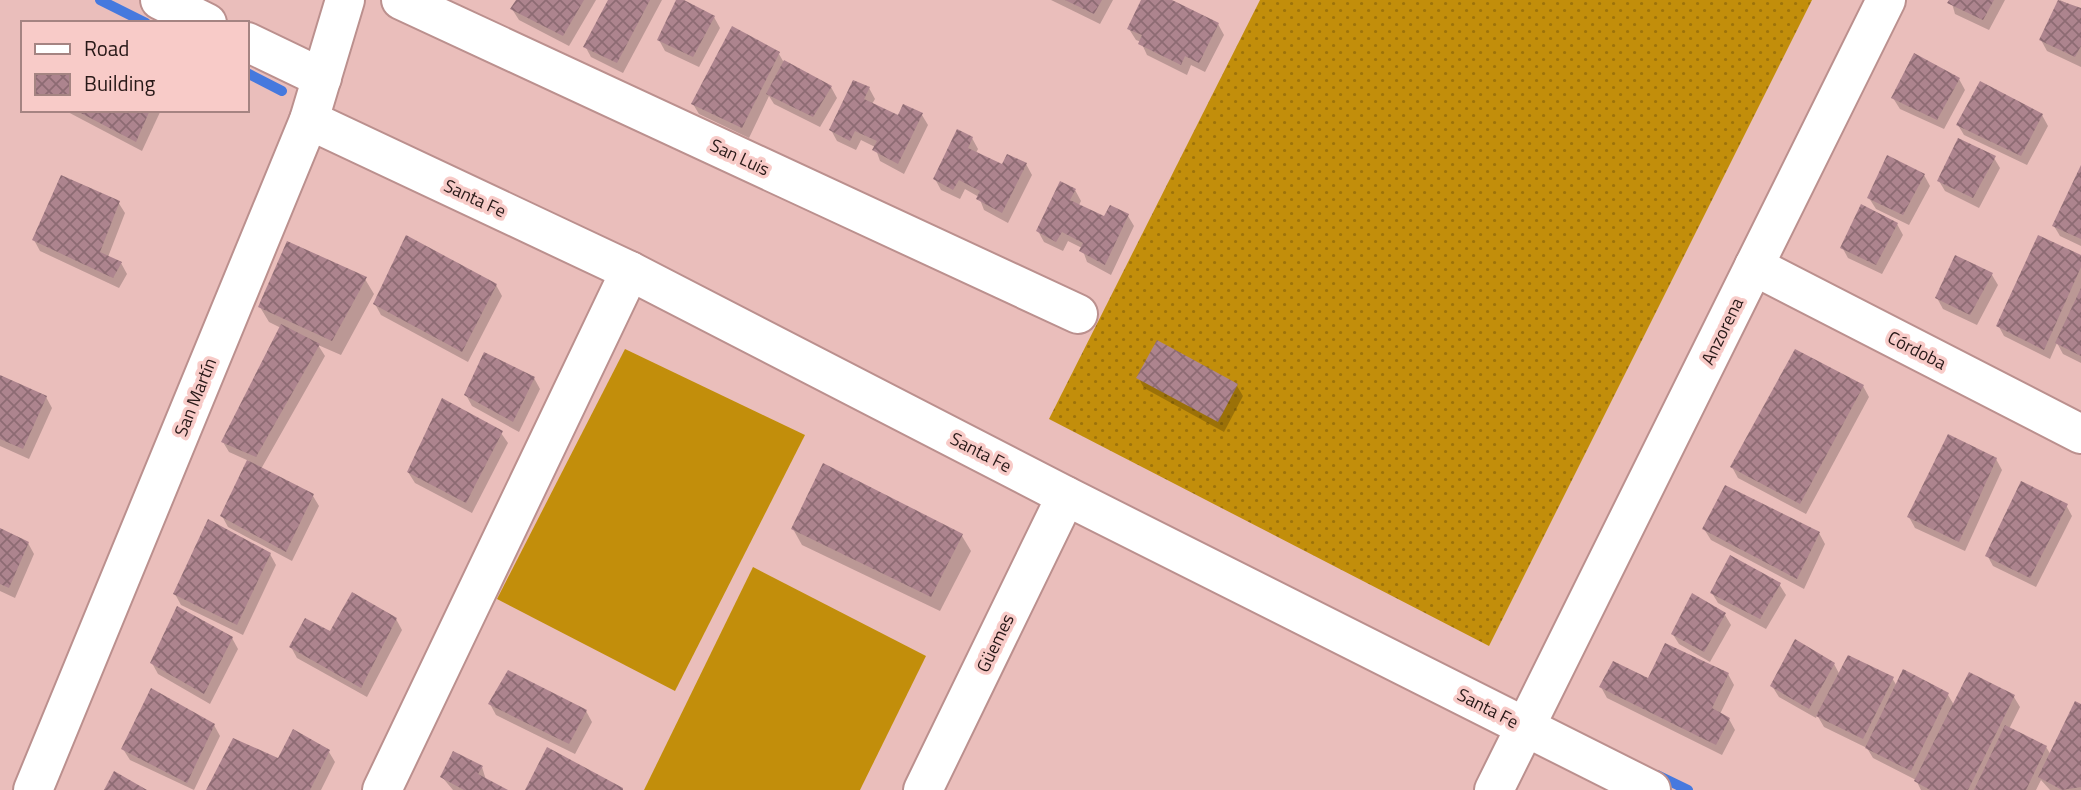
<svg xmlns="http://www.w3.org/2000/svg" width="2081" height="790" viewBox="0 0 2081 790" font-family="'Titillium Web',sans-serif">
<defs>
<pattern id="grass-dots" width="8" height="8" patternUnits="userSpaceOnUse" patternTransform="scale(1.75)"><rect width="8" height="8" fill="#c28e0b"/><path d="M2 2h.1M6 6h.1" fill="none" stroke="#9e730a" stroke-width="1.8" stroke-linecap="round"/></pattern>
<pattern id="building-cross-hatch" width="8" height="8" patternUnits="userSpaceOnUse" patternTransform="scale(1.75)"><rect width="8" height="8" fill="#ad848e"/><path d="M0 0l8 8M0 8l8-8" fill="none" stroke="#8d6b73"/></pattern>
</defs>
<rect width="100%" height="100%" fill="#eabebb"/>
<path fill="url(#grass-dots)" d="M1260,0H1812L1489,646L1049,419Z"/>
<g fill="#c28e0b">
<path d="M625,349L805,435L675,691L497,599Z"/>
<path d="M753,567L926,656L860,790H644Z"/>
</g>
<g fill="#0003">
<path d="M518,0H596L569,46L519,20L512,9Z"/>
<path d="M610,0H662L623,73L591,57L585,46Z"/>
<path d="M678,0L714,17L720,28L699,67L665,51L659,40Z"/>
<path d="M1051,0H1113L1100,24Z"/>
<path d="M1143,0H1168L1218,24L1224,35L1205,72L1191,65L1187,75L1147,55L1141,42L1136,40L1129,29Z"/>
<path d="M1951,0H2005L1989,30L1955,14Z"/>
<path d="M2060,0L2081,10V67L2047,51L2041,40Z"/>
<path d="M779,54L783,61L831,87L837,98L820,127L774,104L769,96L749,138L699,114L693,104Z"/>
<path d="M1959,79L1965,90L1944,129L1900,109L1893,98Z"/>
<path d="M869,88L875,99L872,104L899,117L922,115L928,125L904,174L880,161L875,147L861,140L856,150L837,141L831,130Z"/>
<path d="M64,110H161L142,151Z"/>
<path d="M2042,115L2048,126L2027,165L1964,135L1958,125Z"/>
<path d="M972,138L978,149L976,153L1003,166L1026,164L1032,175L1008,223L984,210L979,197L965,189L960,199L941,190L935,179Z"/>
<path d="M1994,158L2000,168L1979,208L1945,191L1939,181Z"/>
<path d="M2081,169V246L2060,236L2054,226Z"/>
<path d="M1924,175L1930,186L1909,225L1876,209L1869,198Z"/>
<path d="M1075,190L1081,201L1079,205L1105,218L1111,208L1128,216L1134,226L1111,275L1087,262L1082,248L1068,241L1063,251L1044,242L1038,231Z"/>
<path d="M118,202L125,213L108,257L121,263L127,274L119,288L40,251L34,240Z"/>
<path d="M1897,224L1903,235L1882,274L1848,258L1842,247Z"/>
<path d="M2081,257V363L2063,354L2057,343L2050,359L2004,336L1998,325Z"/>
<path d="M1992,275L1998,285L1977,325L1943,309L1937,298Z"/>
<path d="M365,279L374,294L341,355L318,345L325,356L261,469L313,496L319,506L292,561L228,527L222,516L249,461L229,452L223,442L281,328L269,322L260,307Z"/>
<path d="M496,285L502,296L468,362L381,315L375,304Z"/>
<path d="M0,377L46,397L52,408L29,459L0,446Z"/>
<path d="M1138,377L1237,386L1243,396L1224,432L1144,388Z"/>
<path d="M534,378L540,389L519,432L472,406L466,395Z"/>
<path d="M1863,386L1869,397L1806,514L1738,478L1732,467Z"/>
<path d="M501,433L508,443L472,513L415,483L408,472Z"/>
<path d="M1996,459L2002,470L1965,551L1915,528L1909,517Z"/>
<path d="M2066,505L2072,516L2036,587L1993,566L1987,555Z"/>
<path d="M793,529L962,536L971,551L940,611L802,545Z"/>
<path d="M1704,529L1819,533L1825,544L1804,589L1711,540Z"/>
<path d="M0,530L28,543L34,554L15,598L0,591Z"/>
<path d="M270,554L276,565L243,635L181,605L175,594Z"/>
<path d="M1779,584L1786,595L1766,629L1718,603L1712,593Z"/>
<path d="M1725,615L1731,625L1710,662L1679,644L1672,633Z"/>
<path d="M396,619L402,630L367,697L297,658L291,647L331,634Z"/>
<path d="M232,638L238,649L210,704L158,674L152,663Z"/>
<path d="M1834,664L1840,675L1892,678L1897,686L1948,695L1954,705L2014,697L2020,707L2009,729L2046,747L2051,755L2081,706V790H2050L2041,780L2036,790H1921L1916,780L1873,758L1867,748L1824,727L1817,715L1816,718L1779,697L1772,686Z"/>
<path d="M1728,674L1734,685L1720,714L1729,719L1735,730L1722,755L1607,698L1601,687Z"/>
<path d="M490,704L586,711L592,722L575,754L496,715Z"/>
<path d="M214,725L220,736L194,790L130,760L123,749Z"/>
<path d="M329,752L335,762L321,790H208L279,760Z"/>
<path d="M482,767L486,780L505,790H453L442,777Z"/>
</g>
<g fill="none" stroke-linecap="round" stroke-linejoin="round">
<g stroke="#4679de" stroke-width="10">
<path d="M100,0L146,23"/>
<path d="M247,73L282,91"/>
<path d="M1657,775L1688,790"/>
</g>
</g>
<g fill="url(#building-cross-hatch)">
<path d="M516,0H584L563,36L510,9Z"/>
<path d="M608,0H650L617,63L583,47Z"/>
<path d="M676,0H684L715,16L693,57L657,40Z"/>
<path d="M1065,0H1102L1094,14Z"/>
<path d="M1141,0H1172L1219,23L1199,63L1185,56L1181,65L1138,44L1142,35L1127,29Z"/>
<path d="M1949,0H1994L1983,20L1947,3Z"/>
<path d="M2058,0L2081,8V46L2075,57L2039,40Z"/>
<path d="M732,26L780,52L742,128L691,104Z"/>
<path d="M1914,53L1960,78L1937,120L1891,98Z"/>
<path d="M784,60L832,86L813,117L766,94Z"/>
<path d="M853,80L870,87L864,99L898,115L903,104L923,113L898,164L872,150L877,141L855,131L850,141L829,130Z"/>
<path d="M1980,81L2043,114L2021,156L1956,125Z"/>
<path d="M75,110H150L136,142Z"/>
<path d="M957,129L973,137L968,148L1002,164L1007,154L1027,163L1002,213L976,199L980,191L959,180L953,190L933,179Z"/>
<path d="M1958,138L1996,156L1973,198L1937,181Z"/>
<path d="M1887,155L1925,174L1903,215L1867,198Z"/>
<path d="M2081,165V239L2052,226Z"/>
<path d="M61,175L120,201L100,252L122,262L113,278L32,240Z"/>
<path d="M1060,181L1076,189L1070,200L1104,216L1110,205L1129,214L1105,265L1079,251L1083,243L1062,232L1056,242L1036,231Z"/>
<path d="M1861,204L1898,223L1876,265L1840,248Z"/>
<path d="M406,235L497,284L462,352L373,304Z"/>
<path d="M2038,235L2081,255V267L2044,350L1996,326Z"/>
<path d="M287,241L367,277L332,341L258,307Z"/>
<path d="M1955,255L1993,273L1970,315L1935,298Z"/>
<path d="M2081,288V356L2055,343Z"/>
<path d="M281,324L320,344L256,457L221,442Z"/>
<path d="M1157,340L1238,384L1218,422L1136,378Z"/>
<path d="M1795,349L1864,385L1800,504L1730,467Z"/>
<path d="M484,352L535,377L513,422L464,395Z"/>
<path d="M0,375L47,396L23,449L0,439Z"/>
<path d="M442,398L503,431L466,503L407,472Z"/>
<path d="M1948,434L1997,458L1959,542L1907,517Z"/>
<path d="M247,460L314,494L286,552L220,516Z"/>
<path d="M823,463L963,534L931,597L791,529Z"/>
<path d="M2021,481L2068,504L2030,578L1985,556Z"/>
<path d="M1725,485L1820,532L1797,579L1702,529Z"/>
<path d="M208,519L271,553L237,625L173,594Z"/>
<path d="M0,528L29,542L9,588L0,584Z"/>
<path d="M1730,555L1781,583L1760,619L1710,593Z"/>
<path d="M352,592L397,618L361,688L289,647L305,618L330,631Z"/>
<path d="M1692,593L1726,613L1704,652L1671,634Z"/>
<path d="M177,606L233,637L204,694L150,663Z"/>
<path d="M1795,639L1835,663L1809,709L1770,686Z"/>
<path d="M1665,643L1729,673L1712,708L1730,718L1716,745L1599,687L1613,661L1648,678Z"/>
<path d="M1848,655L1894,677L1863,739L1816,716Z"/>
<path d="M1903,669L1949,693L1911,771L1865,748Z"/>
<path d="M508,670L587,710L569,744L488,704Z"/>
<path d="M1969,672L2015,695L1968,790H1930L1914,781Z"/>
<path d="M151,688L215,724L187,783L121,749Z"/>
<path d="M2075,701L2081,704V787L2062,790L2038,777Z"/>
<path d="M2005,725L2047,746L2026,790H1974Z"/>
<path d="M293,729L330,750L310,790H206L233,738L278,758Z"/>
<path d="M547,747L623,788V790H525Z"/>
<path d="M453,751L483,766L478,774L508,790H464L440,777Z"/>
<path d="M114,771L147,790H104Z"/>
</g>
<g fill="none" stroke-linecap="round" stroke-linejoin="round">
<defs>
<g id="minor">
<path d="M160,0L207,23"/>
<path d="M401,0L1078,314"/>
<path d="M247,42L322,78"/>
<path d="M309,120L630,271L1066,496L1651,790"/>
<path d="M1754,266L2081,434"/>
<path d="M382,790L630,271"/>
<path d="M923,790L1066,496"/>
<path d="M1494,790L1886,0"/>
</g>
<path id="tertiary" d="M33,790L309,120L345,0"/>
</defs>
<use href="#minor" stroke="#bb908e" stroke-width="42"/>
<use href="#tertiary" stroke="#bb908e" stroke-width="42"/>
<use href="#minor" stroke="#fff" stroke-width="38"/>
<use href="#tertiary" stroke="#fff" stroke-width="38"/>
</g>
<g text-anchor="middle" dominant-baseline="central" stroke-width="7" stroke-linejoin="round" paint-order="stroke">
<g font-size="18" fill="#281918" stroke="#f8cbc8">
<text transform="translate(740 157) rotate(25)">San Luis</text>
<text transform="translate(475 198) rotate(25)">Santa Fe</text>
<text transform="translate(1722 331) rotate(-64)">Anzorena</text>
<text transform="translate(1917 350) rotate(27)">Córdoba</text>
<text transform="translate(195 397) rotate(-68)">San Martín</text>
<text transform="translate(981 452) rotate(27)">Santa Fe</text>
<text transform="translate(995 643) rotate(-64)">Güemes</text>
<text transform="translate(1488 708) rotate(27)">Santa Fe</text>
</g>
</g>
<rect x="21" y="21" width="228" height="91" fill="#f8cbc8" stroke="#a58482" stroke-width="2"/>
<rect x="35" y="44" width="35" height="10" fill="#ffffff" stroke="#a58482" stroke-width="2"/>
<text x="84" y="56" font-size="21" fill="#281918">Road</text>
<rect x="35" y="74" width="35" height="21" fill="url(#building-cross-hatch)" stroke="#a58482" stroke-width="2"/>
<text x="84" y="91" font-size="21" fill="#281918">Building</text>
</svg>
